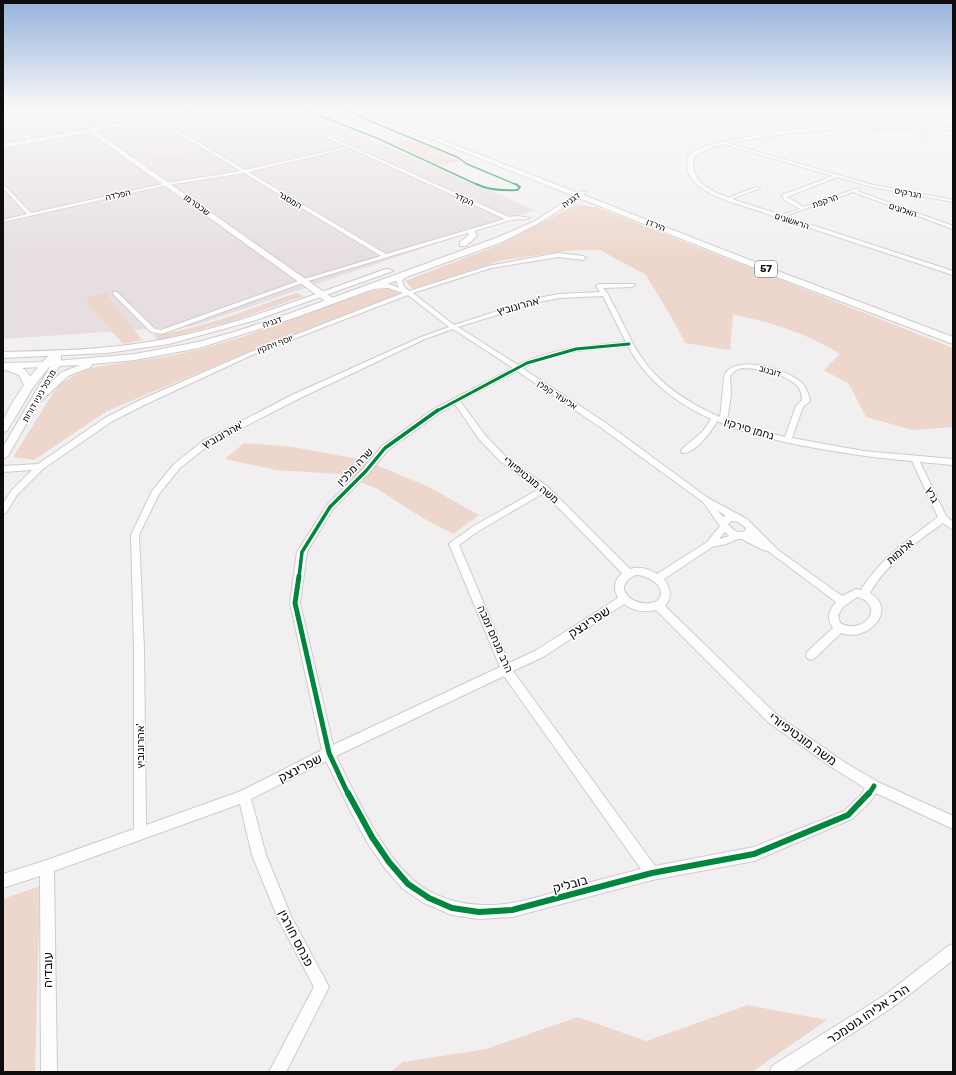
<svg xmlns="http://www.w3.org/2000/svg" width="956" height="1075" viewBox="0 0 956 1075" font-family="Rubik,'Noto Sans Hebrew',sans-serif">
<rect width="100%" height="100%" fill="#f2eff0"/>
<path fill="#e6dee0" d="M3,109H299L535,210L193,326L3,339Z"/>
<g fill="#edd7cc">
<path d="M407,139L438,151L421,156L393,143Z"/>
<path d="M439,152L460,161L440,166L419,157Z"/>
<path d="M176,153L192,162L179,165L169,160L159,162L153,158Z"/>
<path d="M576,205L596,207L953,348V427L913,430L866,417L849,384L824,370L840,354C808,334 769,321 733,315L730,350L685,343L676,325L646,275L600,250H573L503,260L413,289L405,281L499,245Z"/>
<path d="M385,289L393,290L399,294L251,351L107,411L34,460L13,457L59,384L83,371L100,366L164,357L202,349L242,337L370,291Z"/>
<path d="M106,293L142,340L123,344L91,307L86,297Z"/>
<path d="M296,293L304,296L229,322L158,340L153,335C202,329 249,309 296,293Z"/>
<path d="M244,443L293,447L364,460L427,486L479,515L453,534L421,517L376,488L339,474L276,470L225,459Z"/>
<path d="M40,886L35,1072H3V899Z"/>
<path d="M748,1005L827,1020L752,1072H390L403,1062L486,1049L578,1017L646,1041Z"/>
</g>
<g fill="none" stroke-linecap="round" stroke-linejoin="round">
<defs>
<g id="minor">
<path d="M62,109H65L92,129V131H90Z"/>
<path d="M135,109H139L154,117L151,118Z"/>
<path d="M264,109H268L509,217L517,216L530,218C526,221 517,218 511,220L305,282L162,334L151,332L113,294V292H117L155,329L161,330L301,280L381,256L244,173L167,185L3,222V220L27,214L3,188V184L31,213L167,183L241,171L154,119L155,117L245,170L347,147ZM350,148L505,219L386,254L248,172Z"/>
<path d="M776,109H781L854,126L852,127Z"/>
<path d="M812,109H817L861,118L859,119Z"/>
<path d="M3,113L30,138V140H28L3,116Z"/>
<path d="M861,125L872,131L873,132L870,133L860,127Z"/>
<path d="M915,126H917L927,137H925Z"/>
<path d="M724,142L869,184L953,200V202L868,186L837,177L787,197L804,207L858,188L860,189L857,191L953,226V229L853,192L779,218V216L800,209L784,200L782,195L833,176L724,144Z"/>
<path d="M756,187L760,188L729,200L725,199Z"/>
<path d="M558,253L583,256L586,258L583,260L558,257L491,268L413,293L454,325L538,298L559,294L600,292L596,286L599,284H634L635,285L632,287L603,288L608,294C611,302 617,310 620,318C628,333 634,348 644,361C663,387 691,404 720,417C722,409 723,374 726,372C740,355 790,370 803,384C807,389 809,395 810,401L803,407L792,438L863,451L953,459V465L920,462L946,516L953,522V530L943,523C915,543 887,563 870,593C898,609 869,643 841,633L815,658L811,660L807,658L806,655L807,652L833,628C826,618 829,611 836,602L768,551L763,550L742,539H738L726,544L712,547L664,579C670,588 673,597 665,606L777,715L844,762L878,782L953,816V829L876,793L869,803L852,819L754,861L652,880L512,917L479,919L452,915L424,903L403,889L384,867L367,842L351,812L326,761L251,799L266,855L291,916L329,987L286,1072H269L314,987L279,921L252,855L240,804L54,871L57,1072H41L40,876L3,888V874L47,860L134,829V649L131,535L152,491L174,464L203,441L292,395L421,337L449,327L408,295L252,355L144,405L111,422L43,469L17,495L6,513L3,514V504L11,491L32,470L3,472V466L38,464L105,418L138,401L248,353L403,293L388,288L371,289L369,288V286L389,284L399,288L396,281L405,272L408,274L402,281L404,287L409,291L488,266ZM603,296L626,342C590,346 551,348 518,365L458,327L539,302L559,298ZM453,329L513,368L432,410L382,446L363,469L327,505L297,552L290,603L322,750L241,791L146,825L144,649L139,535L159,494L180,468L209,445L298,399L425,339ZM628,346C646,380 676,403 711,419L703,431L682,449L681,451L682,453C694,455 712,431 717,421C742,433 772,439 799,445C836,452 874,458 912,461L938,517C909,539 880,559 861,590L856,589L842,596L778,550L747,519L708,498L606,423L522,368C555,351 592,349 628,346ZM742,368C758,368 789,374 799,388C801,392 802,396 802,400L796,406L785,437L746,427L727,420L731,395L730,376L736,370ZM517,371L600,427L703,502L720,526L707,542L657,574C649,569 639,566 630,569L548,487L506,457L485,435L460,401ZM455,404L479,439L500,461L539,489L474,526L451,542L449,544L500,667L333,745L300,603L307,552L333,509L369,473L388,450L438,414ZM544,493L622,573C614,581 613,587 618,598L535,651L509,663L459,545L480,530ZM717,510L726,516L723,517ZM731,521L738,522L746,528L745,531C737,534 733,530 728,524ZM725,532L729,536L719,539ZM636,575C648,575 670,588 657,601C637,611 607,587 636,575ZM857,597C887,605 864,636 840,623L838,615L843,607ZM624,604C634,611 644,613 656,610L769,723L836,770L865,788L861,795L844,811L754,847L655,866L513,671L543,657ZM504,676L641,869C616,876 590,882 565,889C548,894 530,900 512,903C478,909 439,903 412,879C379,848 356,796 336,756Z"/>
<path d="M953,944V960L896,1005L793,1072H770L772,1066L885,995L948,946Z"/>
</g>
<g id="tertiary">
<path d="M203,109H210L95,131L334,299V303H328L90,132L3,148V144Z"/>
<path d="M872,125L953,128V130C883,127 814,127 746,140C728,143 708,146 694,157C690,183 708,189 729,198L953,271V275L725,200C705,192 680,180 689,155C702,145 717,143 732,140C778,129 825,126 872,125Z"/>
<path d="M57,350L61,353V363L8,456L3,459V447L53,362L32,389L7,431L3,432C3,428 2,423 4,420C8,406 44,354 57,350Z"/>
</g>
<g id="secondary">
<path d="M581,191L586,192L581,197L539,223L502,242L294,318L199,348L135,360L92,364L91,367L68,376L41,401H33L32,399L62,372L80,365L22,368C28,372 32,378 34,385L29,388L25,387L19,375L3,369V363L44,362L135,354L198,342L234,332L288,314L496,238L535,221Z"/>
<path d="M468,229H474L477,236L466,246H460V242L469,235L467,231Z"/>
<path d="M386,269H389L393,271L256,320L169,344L107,353L3,358V352C51,351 100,350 148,342C230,329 308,296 386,269Z"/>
</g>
<path id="trunk" d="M356,109H363L783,273L953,337V344L777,277Z"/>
</defs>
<use href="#minor" stroke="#cecbcc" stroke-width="2"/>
<use href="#tertiary" stroke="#cecbcc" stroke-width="2"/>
<use href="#secondary" stroke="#cecbcc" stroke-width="2"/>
<use href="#trunk" stroke="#cecbcc" stroke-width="2"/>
<use href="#minor" fill="#fdfdfd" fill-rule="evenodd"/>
<use href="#tertiary" fill="#fdfdfd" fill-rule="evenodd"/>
<use href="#secondary" fill="#fdfdfd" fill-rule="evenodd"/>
<use href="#trunk" fill="#fdfdfd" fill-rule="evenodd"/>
<defs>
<g id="cycleway-far5">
<path d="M303,109L379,139L478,185"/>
<path d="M346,109L370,121L457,157L467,164L517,185"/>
</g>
<path id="cycleway-far4" d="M476,184C489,190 503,191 517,190L520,187L516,184"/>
<path id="cycleway-far3" d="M437,411L527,363L576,349L629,344"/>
<path id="cycleway-far2" d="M299,577L302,552L330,507L366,471L385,448L438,410"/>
<g id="cycleway-far1">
<path d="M299,576L295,603L329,753L348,794"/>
<path d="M869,794L874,786"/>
</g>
<path id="cycleway" d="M348,793L372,837L389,862L408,884L429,898L452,908L479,912L512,910L652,873L754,854L848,815L869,793"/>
</defs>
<use href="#cycleway-far5" stroke="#fff" stroke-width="2.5"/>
<use href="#cycleway-far4" stroke="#fff" stroke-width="3.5"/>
<use href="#cycleway-far3" stroke="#fff" stroke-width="5"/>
<use href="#cycleway-far2" stroke="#fff" stroke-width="6"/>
<use href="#cycleway-far1" stroke="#fff" stroke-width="8"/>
<use href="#cycleway" stroke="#fff" stroke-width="9"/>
<use href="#cycleway-far5" stroke="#00873e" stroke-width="1.5"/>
<use href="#cycleway-far4" stroke="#00873e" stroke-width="2"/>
<use href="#cycleway-far3" stroke="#00873e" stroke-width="3"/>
<use href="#cycleway-far2" stroke="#00873e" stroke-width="3.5"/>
<use href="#cycleway-far1" stroke="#00873e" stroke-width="5"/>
<use href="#cycleway" stroke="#00873e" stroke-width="6"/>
</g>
<linearGradient id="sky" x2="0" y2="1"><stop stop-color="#95b2dc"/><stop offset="0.42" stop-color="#f9f8f8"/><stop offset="1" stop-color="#f9f8f8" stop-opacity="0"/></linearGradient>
<rect width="956" height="259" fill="url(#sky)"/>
<g text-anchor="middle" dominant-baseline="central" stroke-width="3" stroke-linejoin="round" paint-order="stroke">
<g font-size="9" fill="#0e0c0d" stroke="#fff">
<text transform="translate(908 193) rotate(11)">הנרקיס</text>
<text transform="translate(118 195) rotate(-13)">הפלדה</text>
<text transform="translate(464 199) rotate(24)">הקדר</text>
<text transform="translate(290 200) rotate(31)">המסגר</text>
<text transform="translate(571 200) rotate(-35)">דגניה</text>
<text transform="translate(825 201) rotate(-19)">הרקפת</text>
<text transform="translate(197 205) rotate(36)">שכטרמן</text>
<text transform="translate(903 210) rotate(18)">האלונים</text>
<text transform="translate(792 221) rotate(18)">הראשונים</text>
<text transform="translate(656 225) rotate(22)">הירדן</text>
<text transform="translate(272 322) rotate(-18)">דגניה</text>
<text transform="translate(275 344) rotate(-21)">יוסף ויתקין</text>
<text transform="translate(770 371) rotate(16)">דובנוב</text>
<text transform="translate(557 395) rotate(33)">אליעזר קפלן</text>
<text transform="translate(39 396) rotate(-60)">מרסל ניניו דורות</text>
</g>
<rect fill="#fff" stroke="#565556" stroke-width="1" x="755" y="261" width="22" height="16" rx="3"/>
<g font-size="10" font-weight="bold" fill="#0e0c0d">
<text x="766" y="269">57</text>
</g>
<g font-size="11" fill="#0e0c0d" stroke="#fff">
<text transform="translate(519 306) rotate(-15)">אהרונוביץ'</text>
<text transform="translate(749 429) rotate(17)">נחמן סירקין</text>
<text transform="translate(223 435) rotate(-29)">אהרונוביץ'</text>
<text transform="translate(355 467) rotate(-47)">שרה מלכין</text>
<text transform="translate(531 480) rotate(39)">משה מונטיפיורי</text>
<text transform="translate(932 495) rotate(64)">גרץ</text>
<text transform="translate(900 552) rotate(-41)">אלומות</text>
<text transform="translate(495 639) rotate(66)">הרב מנחם זמבה</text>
<text transform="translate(140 746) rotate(-90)">אהרונוביץ'</text>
</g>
<g font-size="13" fill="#0e0c0d" stroke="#fff">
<text transform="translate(589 622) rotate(-33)">שפרינצק</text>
<text transform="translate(803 739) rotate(36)">משה מונטיפיורי</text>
<text transform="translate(300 768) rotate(-27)">שפרינצק</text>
<text transform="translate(570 884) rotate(-15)">בובליק</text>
<text transform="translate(296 938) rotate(63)">פנחס חורגין</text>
<text transform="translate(47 970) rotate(-90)">עובדיה</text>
<text transform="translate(868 1014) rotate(-34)">הרב אליהו גוטמכר</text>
</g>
</g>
<rect width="956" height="1075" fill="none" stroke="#0e0c0d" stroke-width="8"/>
</svg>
